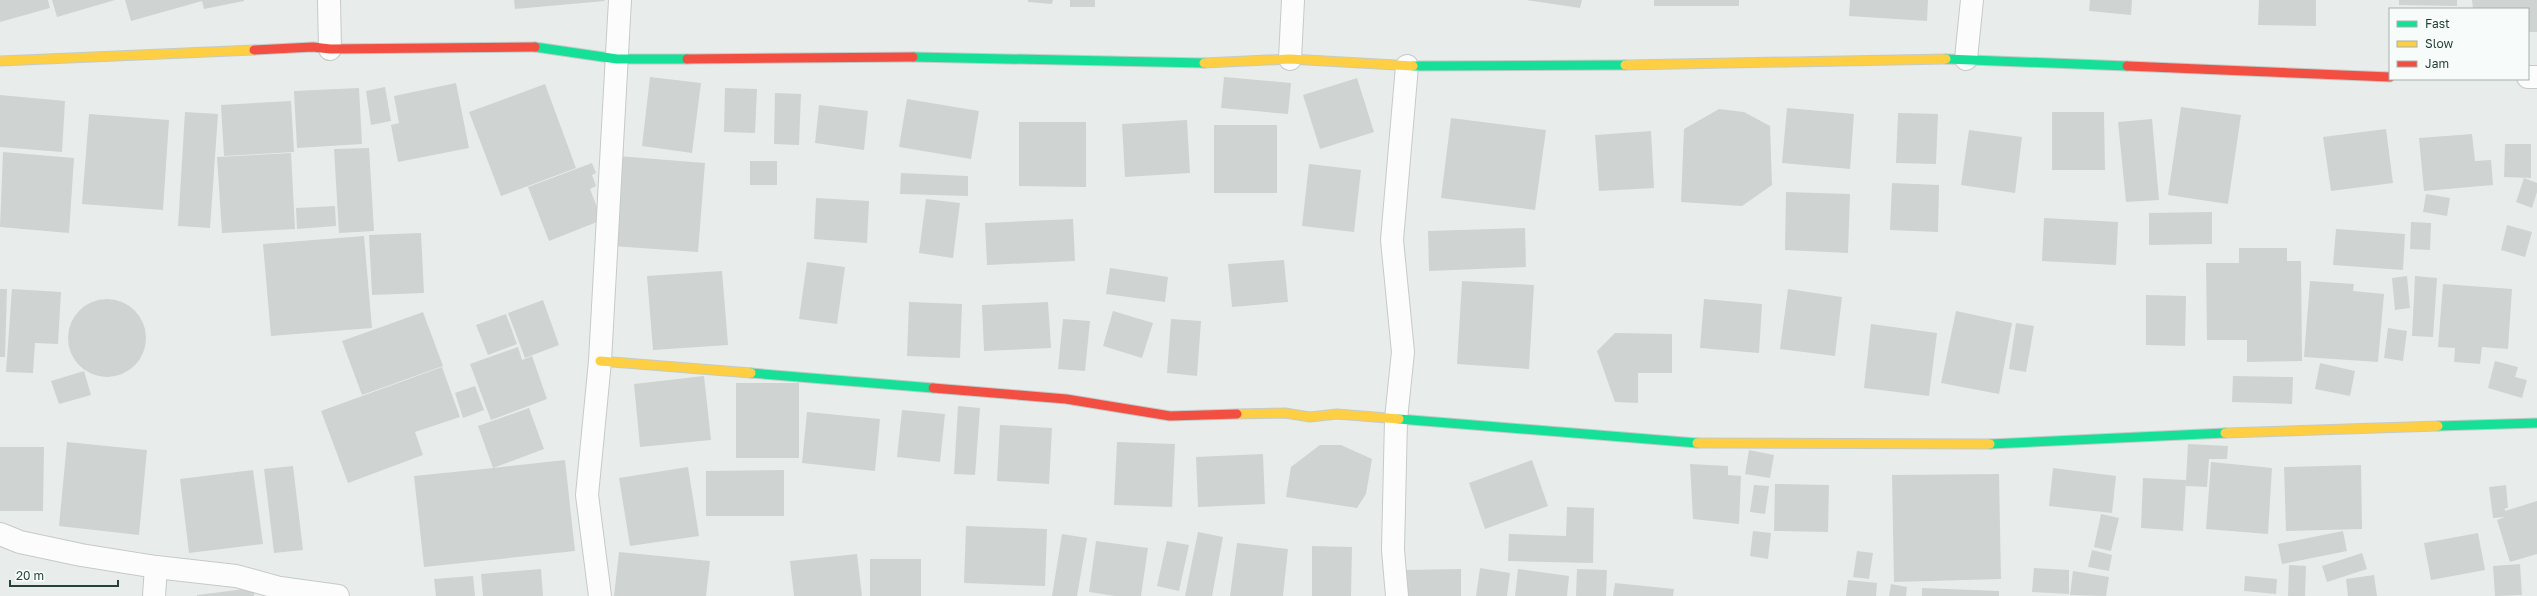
<svg xmlns="http://www.w3.org/2000/svg" width="2537" height="596" viewBox="0 0 2537 596" font-family="'Golos Text',sans-serif">
<rect width="100%" height="100%" fill="#e8edeb"/>
<g fill="#cfd4d2">
<path d="M0,0H48L50,8L0,22Z"/>
<path d="M52,0H115L57,17Z"/>
<path d="M125,0H244V1L204,9L202,1L131,21Z"/>
<path d="M514,0H604L605,1L515,9Z"/>
<path d="M1028,0H1053L1052,4L1028,2Z"/>
<rect x="1070" y="0" width="25" height="7"/>
<path d="M1526,0H1582L1580,8Z"/>
<rect x="1654" y="0" width="85" height="6"/>
<path d="M1850,0H1928L1927,21L1849,16Z"/>
<path d="M2090,0H2132L2131,15L2089,11Z"/>
<path d="M2259,0H2316V26L2258,25Z"/>
<path d="M2399,0H2457V6L2399,5Z"/>
<path d="M2472,0H2537V32H2528V9H2473Z"/>
<path d="M650,77L701,83L692,153L642,146Z"/>
<path d="M1224,77L1291,83L1288,114L1221,108Z"/>
<path d="M1357,78L1374,132L1320,149L1303,95Z"/>
<path d="M456,83L469,148L398,162L391,125L399,123L394,96Z"/>
<path d="M545,84L576,168L501,196L469,112Z"/>
<path d="M385,87L391,121L371,125L366,91Z"/>
<path d="M359,88L362,144L297,148L294,91Z"/>
<path d="M725,88L757,89L755,133L724,132Z"/>
<path d="M775,93L801,94L799,145L774,144Z"/>
<path d="M0,95L65,101L62,152L0,147Z"/>
<path d="M907,99L979,111L971,159L899,147Z"/>
<path d="M291,101L294,152L224,156L221,105Z"/>
<path d="M819,105L868,111L864,150L815,143Z"/>
<path d="M2181,107L2241,115L2228,204L2168,195Z"/>
<path d="M1787,108L1854,114L1850,169L1782,163Z"/>
<path d="M1719,109L1744,112L1770,126L1772,185L1742,206L1681,202L1684,129Z"/>
<path d="M185,112L218,114L210,228L178,226Z"/>
<path d="M2052,112H2104L2105,170H2052Z"/>
<path d="M1898,113L1938,114L1936,164L1896,163Z"/>
<path d="M89,114L169,120L163,210L82,204Z"/>
<path d="M1451,118L1546,130L1535,210L1441,198Z"/>
<path d="M2152,119L2159,200L2126,202L2118,122Z"/>
<path d="M1187,120L1190,173L1125,177L1122,124Z"/>
<path d="M1019,122H1086V187L1019,186Z"/>
<rect x="1214" y="125" width="63" height="68"/>
<path d="M2386,129L2393,183L2331,191L2323,137Z"/>
<path d="M1969,130L2022,137L2015,193L1961,185Z"/>
<path d="M1651,131L1654,188L1599,191L1595,135Z"/>
<path d="M2472,134L2475,161L2491,160L2493,185L2424,191L2419,138Z"/>
<path d="M2505,144H2531V178L2504,177Z"/>
<path d="M369,148L374,231L339,233L334,149Z"/>
<path d="M3,152L74,158L69,233L0,227Z"/>
<path d="M291,153L295,229L222,233L217,157Z"/>
<path d="M618,156L705,163L698,252L612,246Z"/>
<rect x="750" y="161" width="27" height="24"/>
<path d="M592,163L596,173L592,175L596,186L590,189L602,220L549,241L528,187Z"/>
<path d="M1309,164L1361,170L1354,232L1302,226Z"/>
<path d="M901,173L968,176V196L900,194Z"/>
<path d="M2524,178L2537,183V192L2532,208L2516,202Z"/>
<path d="M1892,183L1939,185L1938,232L1890,230Z"/>
<path d="M1786,192L1850,194L1848,253L1785,250Z"/>
<path d="M2426,194L2450,198L2447,216L2423,212Z"/>
<path d="M816,198L869,201L867,243L814,239Z"/>
<path d="M926,199L960,203L953,258L919,253Z"/>
<path d="M335,206L336,226L297,229L296,208Z"/>
<path d="M2212,212V244L2149,245V213Z"/>
<path d="M2044,218L2118,222L2116,265L2042,261Z"/>
<path d="M1073,219L1075,261L987,265L985,223Z"/>
<path d="M2411,222L2431,223L2430,250L2410,249Z"/>
<path d="M2507,225L2532,232L2525,257L2501,250Z"/>
<path d="M1525,228L1526,267L1429,271L1428,231Z"/>
<path d="M2336,229L2405,234L2403,270L2333,265Z"/>
<path d="M421,233L424,293L372,295L369,235Z"/>
<path d="M364,236L372,328L271,336L263,244Z"/>
<path d="M2239,248H2287V261H2301L2302,361L2247,362V340H2207L2206,263H2239Z"/>
<path d="M1284,260L1288,302L1232,307L1228,264Z"/>
<path d="M807,262L845,267L837,324L799,319Z"/>
<path d="M1110,268L1168,277L1165,302L1106,294Z"/>
<path d="M722,271L728,345L653,350L647,276Z"/>
<path d="M2407,276L2410,308L2395,310L2392,278Z"/>
<path d="M2415,276L2437,278L2433,337L2412,336Z"/>
<path d="M1462,281L1534,285L1529,369L1457,364Z"/>
<path d="M2310,281L2354,284L2353,291L2384,294L2378,362L2304,357Z"/>
<path d="M2443,284L2512,289L2508,349L2482,347L2480,364L2454,362L2455,348L2438,347Z"/>
<path d="M0,289H7L5,357H0Z"/>
<path d="M12,289L61,292L58,344L35,343L33,373L6,372Z"/>
<path d="M1788,289L1842,297L1835,356L1780,349Z"/>
<path d="M2146,295L2186,296L2185,346L2146,345Z"/>
<path d="M1704,299L1762,304L1759,353L1700,348Z"/>
<circle cx="107" cy="338" r="39"/>
<path d="M543,300L559,345L525,358L508,313Z"/>
<path d="M909,302L962,304L960,358L907,356Z"/>
<path d="M1048,302L1051,348L984,351L982,305Z"/>
<path d="M1113,311L1153,323L1142,358L1103,346Z"/>
<path d="M1956,311L2012,323L1999,394L1941,383Z"/>
<path d="M423,312L443,366L362,395L342,341Z"/>
<path d="M506,314L517,344L488,355L476,325Z"/>
<path d="M1063,319L1090,321L1085,371L1058,369Z"/>
<path d="M1171,319L1201,321L1197,376L1167,373Z"/>
<path d="M2016,323L2034,326L2026,372L2009,369Z"/>
<path d="M1871,324L1937,333L1929,396L1864,388Z"/>
<path d="M2388,328L2407,331L2403,361L2384,358Z"/>
<path d="M1615,333L1672,334V373H1638V403L1615,402L1597,351Z"/>
<path d="M518,347L522,360L532,356L547,399L491,420L470,364Z"/>
<path d="M2495,361L2518,367L2515,377L2527,380L2522,398L2488,388Z"/>
<path d="M2320,363L2355,371L2350,396L2315,389Z"/>
<path d="M442,367L460,417L415,432L423,455L348,483L321,411Z"/>
<path d="M84,371L91,395L59,404L51,381Z"/>
<path d="M704,376L711,440L640,447L634,384Z"/>
<path d="M2233,376L2293,377L2292,404L2232,402Z"/>
<rect x="736" y="383" width="63" height="75"/>
<path d="M475,386L484,410L463,418L455,393Z"/>
<path d="M958,406L980,408L975,475L954,474Z"/>
<path d="M529,408L544,449L493,468L565,460L575,551L424,567L414,476L493,468L478,426Z"/>
<path d="M902,410L945,414L940,462L897,457Z"/>
<path d="M807,412L880,419L875,471L802,463Z"/>
<path d="M1000,425L1052,428L1049,484L997,481Z"/>
<path d="M67,442L147,450L139,535L59,526Z"/>
<path d="M1117,442L1175,444L1172,507L1114,505Z"/>
<path d="M2188,444L2228,446L2227,459H2209L2207,487L2186,486V482L2183,531L2141,528L2143,478L2186,480Z"/>
<path d="M1320,445H1341L1372,459L1366,494L1357,508L1286,497L1291,467Z"/>
<path d="M0,447H44L43,511H0Z"/>
<path d="M1749,450L1774,455L1770,478L1745,474Z"/>
<path d="M1263,454L1265,504L1198,507L1196,457Z"/>
<path d="M1532,460L1548,506L1485,529L1469,483Z"/>
<path d="M2211,462L2272,468L2268,534L2206,529Z"/>
<path d="M1690,464L1728,466V475L1741,476L1739,524L1693,519Z"/>
<path d="M2361,465L2362,529L2286,531L2284,467Z"/>
<path d="M293,466L303,550L274,553L264,469Z"/>
<path d="M688,467L699,536L630,546L619,478Z"/>
<path d="M2053,468L2116,476L2112,513L2049,506Z"/>
<path d="M253,470L263,544L189,553L180,479Z"/>
<path d="M784,470V516H706V471Z"/>
<path d="M1999,474L2001,579L1894,582L1892,475Z"/>
<path d="M1775,484L1829,485L1828,532L1774,531Z"/>
<path d="M1754,485L1769,486L1765,514L1750,512Z"/>
<path d="M2506,485L2508,508H2505V511L2537,501V554L2510,562L2497,520L2505,517L2493,518L2489,487Z"/>
<path d="M1567,507L1594,508L1593,563L1508,561L1509,534L1566,536Z"/>
<path d="M2101,514L2119,518L2111,551L2094,547Z"/>
<path d="M966,526L1047,529L1045,586L964,583Z"/>
<path d="M1753,531L1771,533L1768,559L1750,556Z"/>
<path d="M2343,531L2347,551L2282,564L2278,544Z"/>
<path d="M1198,532L1223,537L1212,596H1185Z"/>
<path d="M2478,533L2485,570L2431,580L2424,543Z"/>
<path d="M1062,534L1087,538L1077,596H1052Z"/>
<path d="M1096,541L1148,548L1141,596H1115L1089,592Z"/>
<path d="M1167,541L1189,545L1179,591L1157,586Z"/>
<path d="M1237,543L1288,549L1283,596H1230Z"/>
<path d="M1312,546L1352,547L1351,596H1312Z"/>
<path d="M2092,550L2112,555L2109,571L2088,567Z"/>
<path d="M1857,551L1873,553L1869,579L1853,577Z"/>
<path d="M619,552L710,561L706,596H614Z"/>
<path d="M2362,553L2367,569L2327,582L2322,566Z"/>
<path d="M857,554L862,596H794L790,561Z"/>
<rect x="870" y="559" width="51" height="37"/>
<path d="M2520,564L2522,595L2495,596L2493,566Z"/>
<path d="M2289,565L2306,566L2305,596H2288Z"/>
<path d="M1480,568L1510,573L1507,596H1476Z"/>
<path d="M2034,568L2069,570V594L2032,592Z"/>
<path d="M541,569L543,596H483L481,574Z"/>
<path d="M1461,569V596H1402L1401,570Z"/>
<path d="M1518,569L1569,576L1567,596H1515Z"/>
<path d="M1577,569L1607,570L1606,596H1576Z"/>
<path d="M2073,571L2109,577L2106,596L2070,595Z"/>
<path d="M2374,575L2377,596H2348L2346,579Z"/>
<path d="M473,576L475,596H436L434,579Z"/>
<path d="M2245,576L2277,579L2276,594L2244,591Z"/>
<path d="M1848,580L1877,583L1876,596H1846Z"/>
<path d="M1615,583L1674,589L1673,596H1613Z"/>
<path d="M1891,584L1907,587L1906,596H1889Z"/>
<path d="M253,588L254,596H197V595Z"/>
<path d="M1922,588L1999,591V596H1922Z"/>
</g>
<g fill="none" stroke-linecap="round" stroke-linejoin="round">
<defs>
<g id="street">
<path d="M329,0L330,49"/>
<path d="M1290,59L1293,0"/>
<path d="M1966,59L1972,0"/>
<path d="M2528,77H2537"/>
<path d="M0,534L20,542L81,555L156,567L236,576L280,588L338,596"/>
<path d="M154,596L156,567"/>
<path d="M600,596L587,495L600,361L620,0"/>
<path d="M1397,596L1393,550L1396,419L1403,352L1392,240L1407,66"/>
</g>
<g id="fast">
<path d="M535,47L617,59H687"/>
<path d="M913,57L1204,63"/>
<path d="M1946,59L2127,66"/>
<path d="M1413,66L1625,65"/>
<path d="M751,373L933,388"/>
<path d="M1399,419L1697,443"/>
<path d="M2438,426L2537,423"/>
<path d="M1990,444L2225,433"/>
</g>
<g id="slow">
<path d="M0,61L254,50"/>
<path d="M1204,63L1290,59L1413,66"/>
<path d="M1625,65L1946,59"/>
<path d="M600,361L751,373"/>
<path d="M1237,414L1285,413L1310,417L1337,414L1399,419"/>
<path d="M2225,433L2438,426"/>
<path d="M1697,443L1990,444"/>
</g>
<g id="jam">
<path d="M254,50L313,47L330,49L535,47"/>
<path d="M687,59L913,57"/>
<path d="M2127,66L2390,77"/>
<path d="M933,388L1066,399L1170,416L1237,414"/>
</g>
</defs>
<use href="#street" stroke="#c5cac8" stroke-width="24"/>
<use href="#fast" stroke="#c3cbc8" stroke-width="11"/>
<use href="#slow" stroke="#c3cbc8" stroke-width="11"/>
<use href="#jam" stroke="#c3cbc8" stroke-width="11"/>
<use href="#street" stroke="#fcfcfc" stroke-width="22"/>
<use href="#fast" stroke="#16e098" stroke-width="9"/>
<use href="#slow" stroke="#ffcf43" stroke-width="9"/>
<use href="#jam" stroke="#f24e42" stroke-width="9"/>
</g>
<rect x="2389" y="8" width="140" height="72" fill="#f7fbf9" stroke="#a3b1ad"/>
<rect x="2397" y="21" width="20" height="6" fill="#16e098" stroke="#a3b1ad"/>
<text x="2425" y="28" font-size="12" fill="#24423a">Fast</text>
<rect x="2397" y="41" width="20" height="6" fill="#ffcf43" stroke="#a3b1ad"/>
<text x="2425" y="48" font-size="12" fill="#24423a">Slow</text>
<rect x="2397" y="61" width="20" height="6" fill="#f24e42" stroke="#a3b1ad"/>
<text x="2425" y="68" font-size="12" fill="#24423a">Jam</text>
<path d="M10 580v6h108v-6" fill="none" stroke="#24423a" stroke-width="2"/>
<text x="16" y="580" font-size="12" fill="#24423a" stroke="#f7fbf9" stroke-width="3" paint-order="stroke">20 m</text>
</svg>
